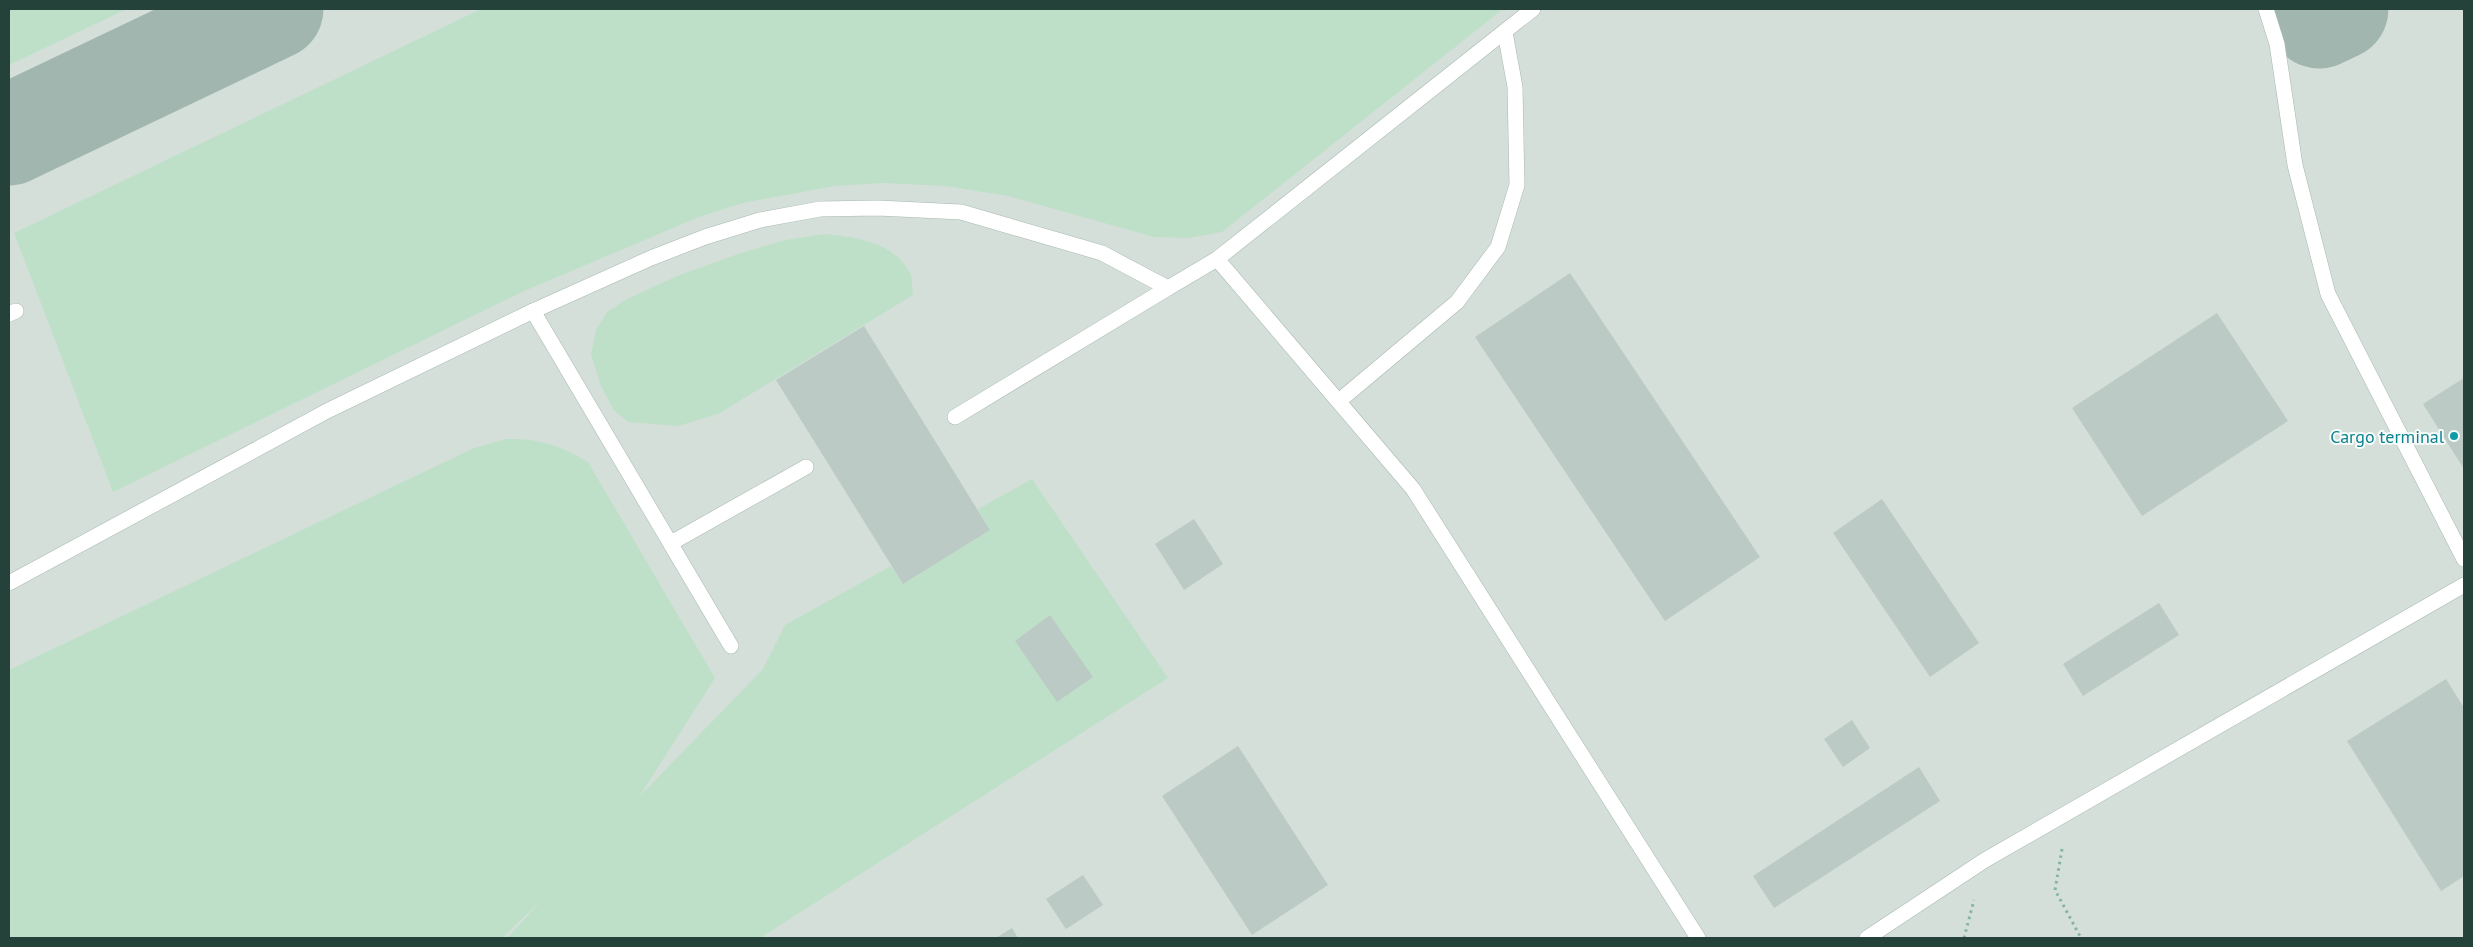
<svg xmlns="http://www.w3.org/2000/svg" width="2473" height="947" viewBox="0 0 2473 947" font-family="'PT Sans',sans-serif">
<rect width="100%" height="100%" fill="#e6efeb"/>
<rect fill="#d4dfda" x="9" y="9" width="2455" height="929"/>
<g fill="#bfe0c8">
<path d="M9,9H127L9,65Z"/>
<path d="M481,9H1503L1222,232L1188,238L1154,237L1008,196L945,186L882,183L835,186L743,203L699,217L522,292L113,492L14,233Z"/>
<path d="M825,234C855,237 893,242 909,271C913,277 912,288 913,295L718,414L678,426L628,422L613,409L601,386L591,354L596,330L607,312L627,299L677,276L738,254L785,240Z"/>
<path d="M506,439C541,439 559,445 588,462L715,678L639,797L763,669L785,625L891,566L903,584L990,530L978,509L1032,479L1168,678L760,938H507L542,900L502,938H9V670L474,448Z"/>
</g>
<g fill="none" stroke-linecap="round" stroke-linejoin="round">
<g stroke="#a2b6b0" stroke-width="101">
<path d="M2319,18L2338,9"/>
<path d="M9,135L273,9"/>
</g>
</g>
<g fill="#bbcac4">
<path d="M1570,273L1760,557L1665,621L1475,337Z"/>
<path d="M2217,313L2288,421L2142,516L2072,408Z"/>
<path d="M864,326L990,530L903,584L776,380Z"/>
<path d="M2464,378V469L2423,404Z"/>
<path d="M1882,499L1979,643L1930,677L1833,533Z"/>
<path d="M1194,519L1223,564L1184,590L1155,544Z"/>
<path d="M2159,603L2179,635L2083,696L2063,664Z"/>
<path d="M1050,615L1093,677L1057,702L1015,641Z"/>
<path d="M2446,679L2464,708V876L2441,891L2347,741Z"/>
<path d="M1852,720L1870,748L1843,767L1824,739Z"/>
<path d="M1238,746L1328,885L1252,935L1162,796Z"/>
<path d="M1919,767L1940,801L1774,908L1753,876Z"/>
<path d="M1083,875L1103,905L1066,929L1046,899Z"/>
<path d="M1012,928L1018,938H996Z"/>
</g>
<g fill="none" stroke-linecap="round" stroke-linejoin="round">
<defs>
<g id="lane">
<path d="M2266,9L2277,44L2295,165L2328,294L2464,559"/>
<path d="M1217,259L1413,489L1698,938"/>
<path d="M533,311L731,646"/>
<path d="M9,314L16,311"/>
<path d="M1339,401L1457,302L1498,247L1517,185L1515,87L1505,32"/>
<path d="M955,417L1168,288"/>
<path d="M671,543L806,467"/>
<path d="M9,583L327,411L533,311L651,258L705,237L760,220L820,209L878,208L961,212L1102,253L1168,288L1217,259L1533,9"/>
<path d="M1867,938L1985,860L2464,585"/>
</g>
</defs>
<use href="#lane" stroke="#a8b8b2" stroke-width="16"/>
<g stroke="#86b3a5" stroke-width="3" stroke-dasharray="2.5 4" stroke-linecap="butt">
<path d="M2062,849L2055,890L2081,938"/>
<path d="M1964,938L1974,900"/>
</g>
<use href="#lane" stroke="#fff" stroke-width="15"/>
</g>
<circle fill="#0f9aa8" stroke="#f7fbf9" stroke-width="2" cx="2454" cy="436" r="5"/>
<g text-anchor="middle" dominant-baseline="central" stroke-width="4" stroke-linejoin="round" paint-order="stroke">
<g font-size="18" fill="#0d838f" stroke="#f7fbf9" text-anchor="end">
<text x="2444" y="436">Cargo terminal</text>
</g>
</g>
<rect width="2473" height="947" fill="none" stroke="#24423a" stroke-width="20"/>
</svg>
